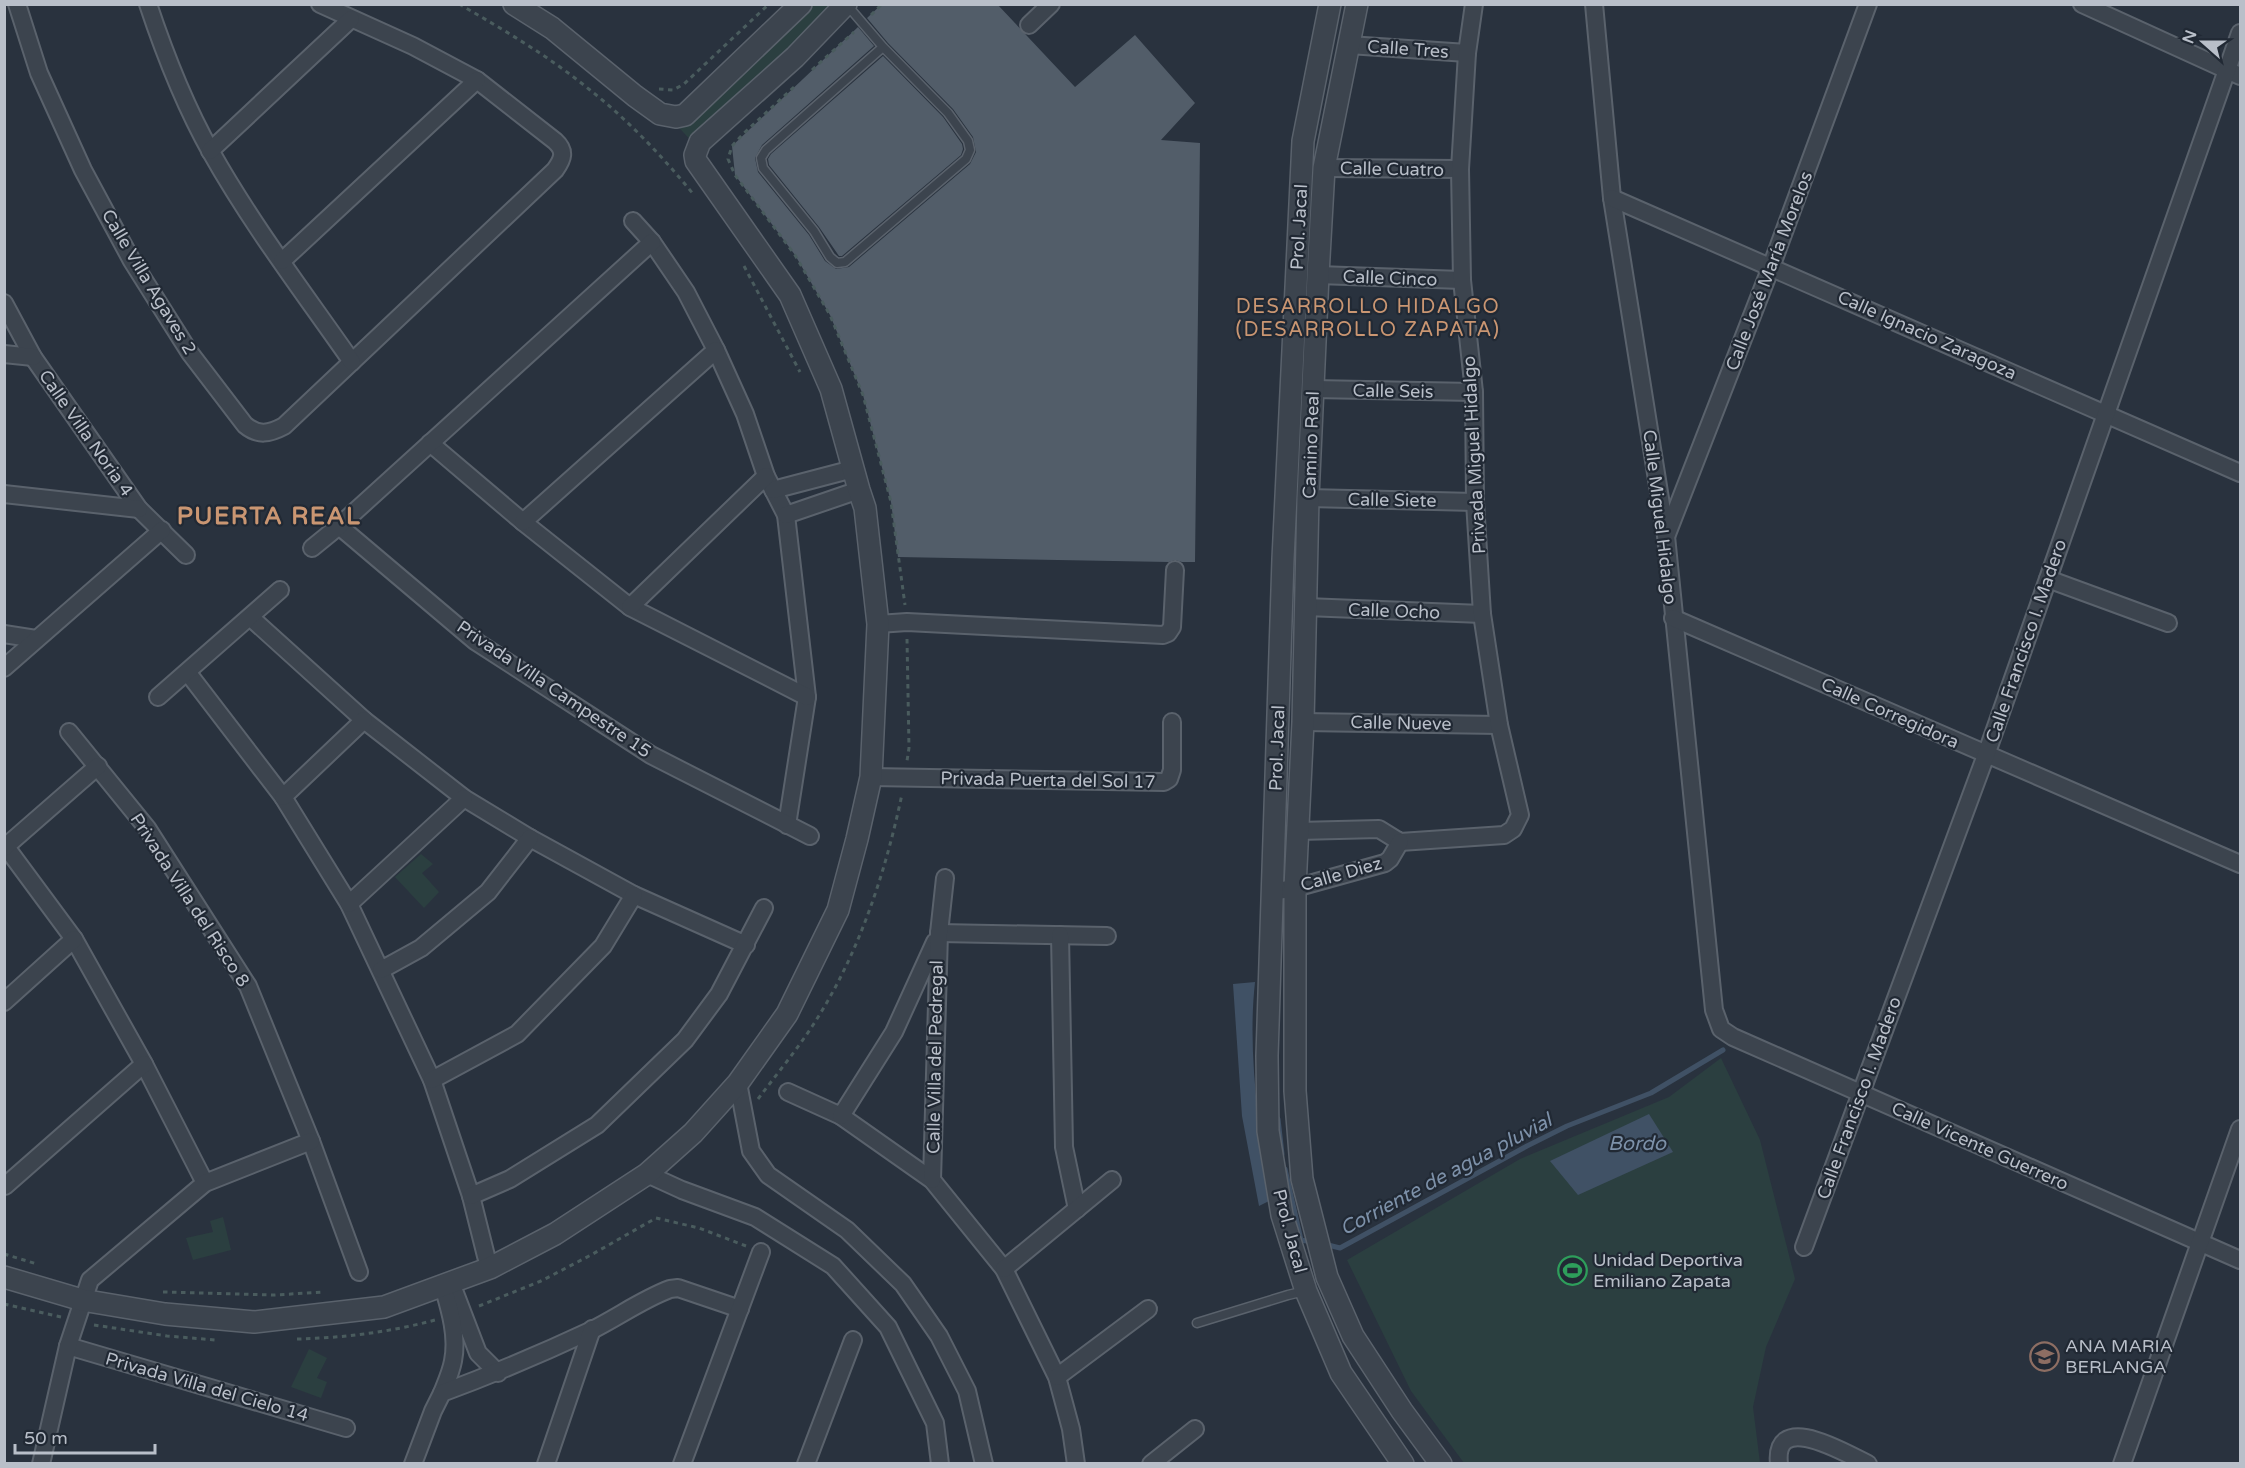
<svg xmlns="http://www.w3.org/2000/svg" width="2245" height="1468" viewBox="0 0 2245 1468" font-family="'Varela Round',sans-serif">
<rect width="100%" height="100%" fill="#29323e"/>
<g fill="#2b3f40">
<path d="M801,5H846L697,147L669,117Z"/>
<path d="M421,854L433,864L422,873L439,892L424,908L395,877Z"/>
<path d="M1721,1058L1760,1140L1795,1279L1766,1347L1753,1407L1760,1463H1464L1411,1391L1347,1260L1520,1159L1669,1097Z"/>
<path d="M223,1217L231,1250L193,1260L186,1238L213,1232L210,1221Z"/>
<path d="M309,1349L327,1358L317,1378L327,1382L321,1398L291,1387Z"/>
</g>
<g fill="#405165">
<path d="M1255,982C1247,1054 1260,1129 1269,1201L1259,1206L1242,1116L1233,984Z"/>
<path d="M1649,1114L1673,1152L1578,1195L1550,1161Z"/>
</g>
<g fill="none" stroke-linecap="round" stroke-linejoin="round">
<g stroke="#405165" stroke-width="5">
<path d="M1278,1119L1282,1154"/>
<path d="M1285,1169L1301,1240L1312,1242"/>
<path d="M1324,1244L1340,1248L1527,1146L1567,1126L1651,1093L1723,1050"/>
</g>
</g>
<g fill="#525d69">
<path d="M882,4H997L1075,87L1135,35L1195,103L1161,140L1200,143L1195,562H1182L1175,560L1169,562L898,557L891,502L863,395L830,315L795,255L735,175L732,146L858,27L874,46L762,145L755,158L758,172L809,235L825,261L836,269L849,267L970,164L976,152L973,137L953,109L888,43L867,18Z"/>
<path d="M883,56L943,117L962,144L963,149L961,155L842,256H839L819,227L769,165L768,159L771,154Z"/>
</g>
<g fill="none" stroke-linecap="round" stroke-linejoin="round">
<defs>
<g id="service">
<path d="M847,5L883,47L948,113L968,141L970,150L966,159L845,262L837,263L830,257L814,231L763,168L761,158L766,150L883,47"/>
<path d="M1197,1323L1288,1295L1305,1291"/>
</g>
<g id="minor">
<path d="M17,4L39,73L83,170L132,261L190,353L245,425C258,436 269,434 284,426L555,170C563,159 566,151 555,141L477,80L413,46L320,4"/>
<path d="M148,4C165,55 185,106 211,152C252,225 304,293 352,362"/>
<path d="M1594,4L1612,198L1666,536L1714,1010L1721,1029L1733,1037L2240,1260"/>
<path d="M2082,4L2240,76"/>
<path d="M1029,25L1051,4"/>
<path d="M1349,45L1467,53"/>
<path d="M210,151L351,19"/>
<path d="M1324,168L1460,169"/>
<path d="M1612,198L2240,473"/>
<path d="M633,221L652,242L686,292L716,350L745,414L766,476L786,515L807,697L787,825"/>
<path d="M282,261L477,80"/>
<path d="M1318,275L1462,280"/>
<path d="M4,303L33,357L139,509L186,555"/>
<path d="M4,354L33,357"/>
<path d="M1313,389L1474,392"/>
<path d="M430,443L523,522L630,607L807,697"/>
<path d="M773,490L853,469"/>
<path d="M4,494L139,509"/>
<path d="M1308,498L1475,502"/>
<path d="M786,515L859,490"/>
<path d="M523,522L716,350"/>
<path d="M339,526L475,641L651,755L810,836"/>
<path d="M1667,534L1771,267L1868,4"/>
<path d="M312,548L339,526L652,242"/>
<path d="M2048,579L2168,623"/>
<path d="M630,607L766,476"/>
<path d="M1306,607L1482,614"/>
<path d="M250,617L364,720L464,798L530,838L634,895L746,945"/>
<path d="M1673,618L2240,864"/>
<path d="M878,624L907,622L1163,635L1168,633L1172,627L1175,570"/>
<path d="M4,634L36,639"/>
<path d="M4,668L162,530"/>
<path d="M188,673L283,797L349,904L432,1080L471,1196L486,1256L490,1268"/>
<path d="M158,697L280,590"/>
<path d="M1303,722L1499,725"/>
<path d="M69,732L147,828L248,986L311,1141L359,1272"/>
<path d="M871,777L1164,782L1169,779L1172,770V722"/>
<path d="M283,797L364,720"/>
<path d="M1298,831L1379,829L1400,842L1504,835L1513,829L1520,815L1499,725L1482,614L1475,502L1474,392L1462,280L1460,169L1467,53L1474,4"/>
<path d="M6,847L74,939L144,1064L205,1183"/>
<path d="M4,848L98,766"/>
<path d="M1271,892L1295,888L1385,863L1390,859L1400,842"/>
<path d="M349,904L464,798"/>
<path d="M939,933L1107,936"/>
<path d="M1060,935L1064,1147L1077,1209"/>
<path d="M381,970L421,948L488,892L530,838"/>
<path d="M4,1002L74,939"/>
<path d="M432,1080L517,1034L603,946L634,895"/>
<path d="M738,1083L751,1151L768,1175L847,1230L903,1284L939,1336L967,1391L984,1464"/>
<path d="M788,1092L841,1116L932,1180L1004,1269L1057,1377L1071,1429L1076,1464"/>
<path d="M841,1116L894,1032L935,942"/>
<path d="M647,1174L682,1190L755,1217L833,1266L888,1327L935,1423L940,1464"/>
<path d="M932,1180L939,933L945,878"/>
<path d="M5,1186L144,1064"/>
<path d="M471,1196L510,1179L597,1125L685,1040L719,994L764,908"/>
<path d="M1804,1247L1986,755L2240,33"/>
<path d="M1004,1269L1112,1180"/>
<path d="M455,1293L478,1353L498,1373"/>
<path d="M68,1346L346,1428"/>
<path d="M1057,1377L1148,1309"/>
<path d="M442,1393C446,1383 451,1372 453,1361C458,1336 450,1310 443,1286"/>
<path d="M41,1464L68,1346L90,1280L205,1183L311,1141"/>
<path d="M413,1464L433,1411L442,1393C493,1374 543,1353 592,1330C618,1317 643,1299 670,1289L678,1288L740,1309"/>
<path d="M546,1464L592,1329"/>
<path d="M682,1464L761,1252"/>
<path d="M806,1464L853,1340"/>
<path d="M1151,1464L1195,1429"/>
<path d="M1779,1464C1773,1409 1847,1454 1868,1464"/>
<path d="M2122,1464L2240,1129"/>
</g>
<g id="tertiary">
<path d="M514,4L552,28L635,96L660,114L676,117L685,115L801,4"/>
<path d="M1330,4L1303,141L1283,559L1267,1056L1268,1131L1282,1215L1306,1291L1341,1373L1403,1464"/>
<path d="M1357,4L1324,168L1318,275L1308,498L1303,722L1295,888V1091L1302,1179L1327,1277L1353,1336L1402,1411L1441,1464"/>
<path d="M4,1277L82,1300L165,1314L254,1322L384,1307L490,1268L555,1234L647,1174L693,1133L738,1083L787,1014L838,910L857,839L871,777L878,624L865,508L859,490L831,389L790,295L696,161L695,155L700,142L795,57L846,4"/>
</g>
</defs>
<use href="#service" stroke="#5a626c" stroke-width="11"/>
<use href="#minor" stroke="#5a626c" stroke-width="20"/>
<use href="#tertiary" stroke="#5a626c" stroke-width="24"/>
<g stroke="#4a5c5e" stroke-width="3" stroke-dasharray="4.5 4.5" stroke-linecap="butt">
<path d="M459,4C504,30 550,57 590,90C628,120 663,157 694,195"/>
<path d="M871,15L882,4"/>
<path d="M812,70L854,32"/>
<path d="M794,87L743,134L732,146L728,159L735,175L795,255L830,315L863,395L891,502L905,605"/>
<path d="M659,89L673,90L684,84L769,4"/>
<path d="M744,266L800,372"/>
<path d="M907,639L909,748L907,761"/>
<path d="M758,1099C776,1075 796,1051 813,1025C858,956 885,875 902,794"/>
<path d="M4,1254L37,1264"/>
<path d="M163,1292L275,1295L324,1292"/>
<path d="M4,1304L61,1317"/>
<path d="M479,1306L541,1281L591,1255L656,1218L699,1228L746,1246"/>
<path d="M94,1325L167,1336L215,1340"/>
<path d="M297,1339C343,1338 391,1332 435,1320"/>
</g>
<use href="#service" stroke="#3c444e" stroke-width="8"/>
<use href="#minor" stroke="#3c444e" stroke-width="16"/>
<use href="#tertiary" stroke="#3c444e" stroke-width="21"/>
</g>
<defs>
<symbol id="stadium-ring" viewBox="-11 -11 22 22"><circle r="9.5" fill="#212934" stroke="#2e9e5b" stroke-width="1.5"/><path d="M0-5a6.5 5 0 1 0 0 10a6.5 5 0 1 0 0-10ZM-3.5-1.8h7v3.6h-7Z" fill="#2e9e5b"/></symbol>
<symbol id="school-ring" viewBox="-11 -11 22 22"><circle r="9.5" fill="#212934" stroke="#8d6e63" stroke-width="1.5"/><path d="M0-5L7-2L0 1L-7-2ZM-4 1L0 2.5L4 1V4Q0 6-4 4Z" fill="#8d6e63"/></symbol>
</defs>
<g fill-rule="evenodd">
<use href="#stadium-ring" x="1556" y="1254" width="33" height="33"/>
<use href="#school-ring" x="2028" y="1340" width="33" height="33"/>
</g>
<g text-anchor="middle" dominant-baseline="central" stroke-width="4.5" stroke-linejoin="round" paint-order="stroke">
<g font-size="18" fill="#b9bfc9" stroke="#212934">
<text transform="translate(1408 49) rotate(4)">Calle Tres</text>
<text transform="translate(1392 169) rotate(1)">Calle Cuatro</text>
<text transform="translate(1299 227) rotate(-87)">Prol. Jacal</text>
<text transform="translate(1769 271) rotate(-69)">Calle José María Morelos</text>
<text transform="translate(1390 278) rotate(2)">Calle Cinco</text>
<text transform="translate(149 282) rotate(59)">Calle Villa Agaves 2</text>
<text transform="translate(1927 335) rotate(24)">Calle Ignacio Zaragoza</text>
<text transform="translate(1393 391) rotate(1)">Calle Seis</text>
<text transform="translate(86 433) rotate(55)">Calle Villa Noria 4</text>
<text transform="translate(1311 445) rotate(-88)">Camino Real</text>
<text transform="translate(1474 455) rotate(-93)">Privada Miguel Hidalgo</text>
<text transform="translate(1392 500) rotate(1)">Calle Siete</text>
<text transform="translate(1660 517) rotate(83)">Calle Miguel Hidalgo</text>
<text transform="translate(1394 611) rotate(2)">Calle Ocho</text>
<text transform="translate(2026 641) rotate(-71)">Calle Francisco I. Madero</text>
<text transform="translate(554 689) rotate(34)">Privada Villa Campestre 15</text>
<text transform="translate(1890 713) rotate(24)">Calle Corregidora</text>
<text transform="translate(1401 723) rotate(1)">Calle Nueve</text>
<text transform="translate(1277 748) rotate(-88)">Prol. Jacal</text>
<text transform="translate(1048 780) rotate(1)">Privada Puerta del Sol 17</text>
<text transform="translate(1341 874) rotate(-16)">Calle Diez</text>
<text transform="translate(190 900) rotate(57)">Privada Villa del Risco 8</text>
<text transform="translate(935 1057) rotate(-89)">Calle Villa del Pedregal</text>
<text transform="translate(1859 1098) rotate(-70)">Calle Francisco I. Madero</text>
<text transform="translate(1980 1146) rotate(24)">Calle Vicente Guerrero</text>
<text transform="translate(1290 1231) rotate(75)">Prol. Jacal</text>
<text transform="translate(207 1387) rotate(16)">Privada Villa del Cielo 14</text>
</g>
<g font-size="18" fill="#b9bfc9" stroke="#212934" text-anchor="start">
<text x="1593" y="1260">Unidad Deportiva<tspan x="1593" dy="21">Emiliano Zapata</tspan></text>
<text x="2065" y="1346">ANA MARIA<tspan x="2065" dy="21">BERLANGA</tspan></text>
</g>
<g font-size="20" letter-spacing="1.5" fill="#ca9672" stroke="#212934">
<text x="1368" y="307">DESARROLLO HIDALGO<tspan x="1368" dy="23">(DESARROLLO ZAPATA)</tspan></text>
</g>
<g font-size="20" font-style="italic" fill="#7d91a9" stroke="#212934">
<text x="1637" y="1144">Bordo</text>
<text transform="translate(1446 1175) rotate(-28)">Corriente de agua pluvial</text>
</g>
<g font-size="24" font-weight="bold" letter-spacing="1.5" fill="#ca9672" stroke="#212934">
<text x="269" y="516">PUERTA REAL</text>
</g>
</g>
<rect width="2245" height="1468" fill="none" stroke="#b9bfc9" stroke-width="12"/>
<g transform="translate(2203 42) rotate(291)" stroke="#212934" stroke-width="4.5" paint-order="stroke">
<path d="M0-4.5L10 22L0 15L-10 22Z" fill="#b9bfc9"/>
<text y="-9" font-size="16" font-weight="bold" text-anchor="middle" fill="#b9bfc9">N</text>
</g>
<path d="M15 1444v9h140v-9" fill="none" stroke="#b9bfc9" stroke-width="3"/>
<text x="24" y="1444" font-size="18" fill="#b9bfc9" stroke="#212934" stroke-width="4.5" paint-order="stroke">50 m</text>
</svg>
